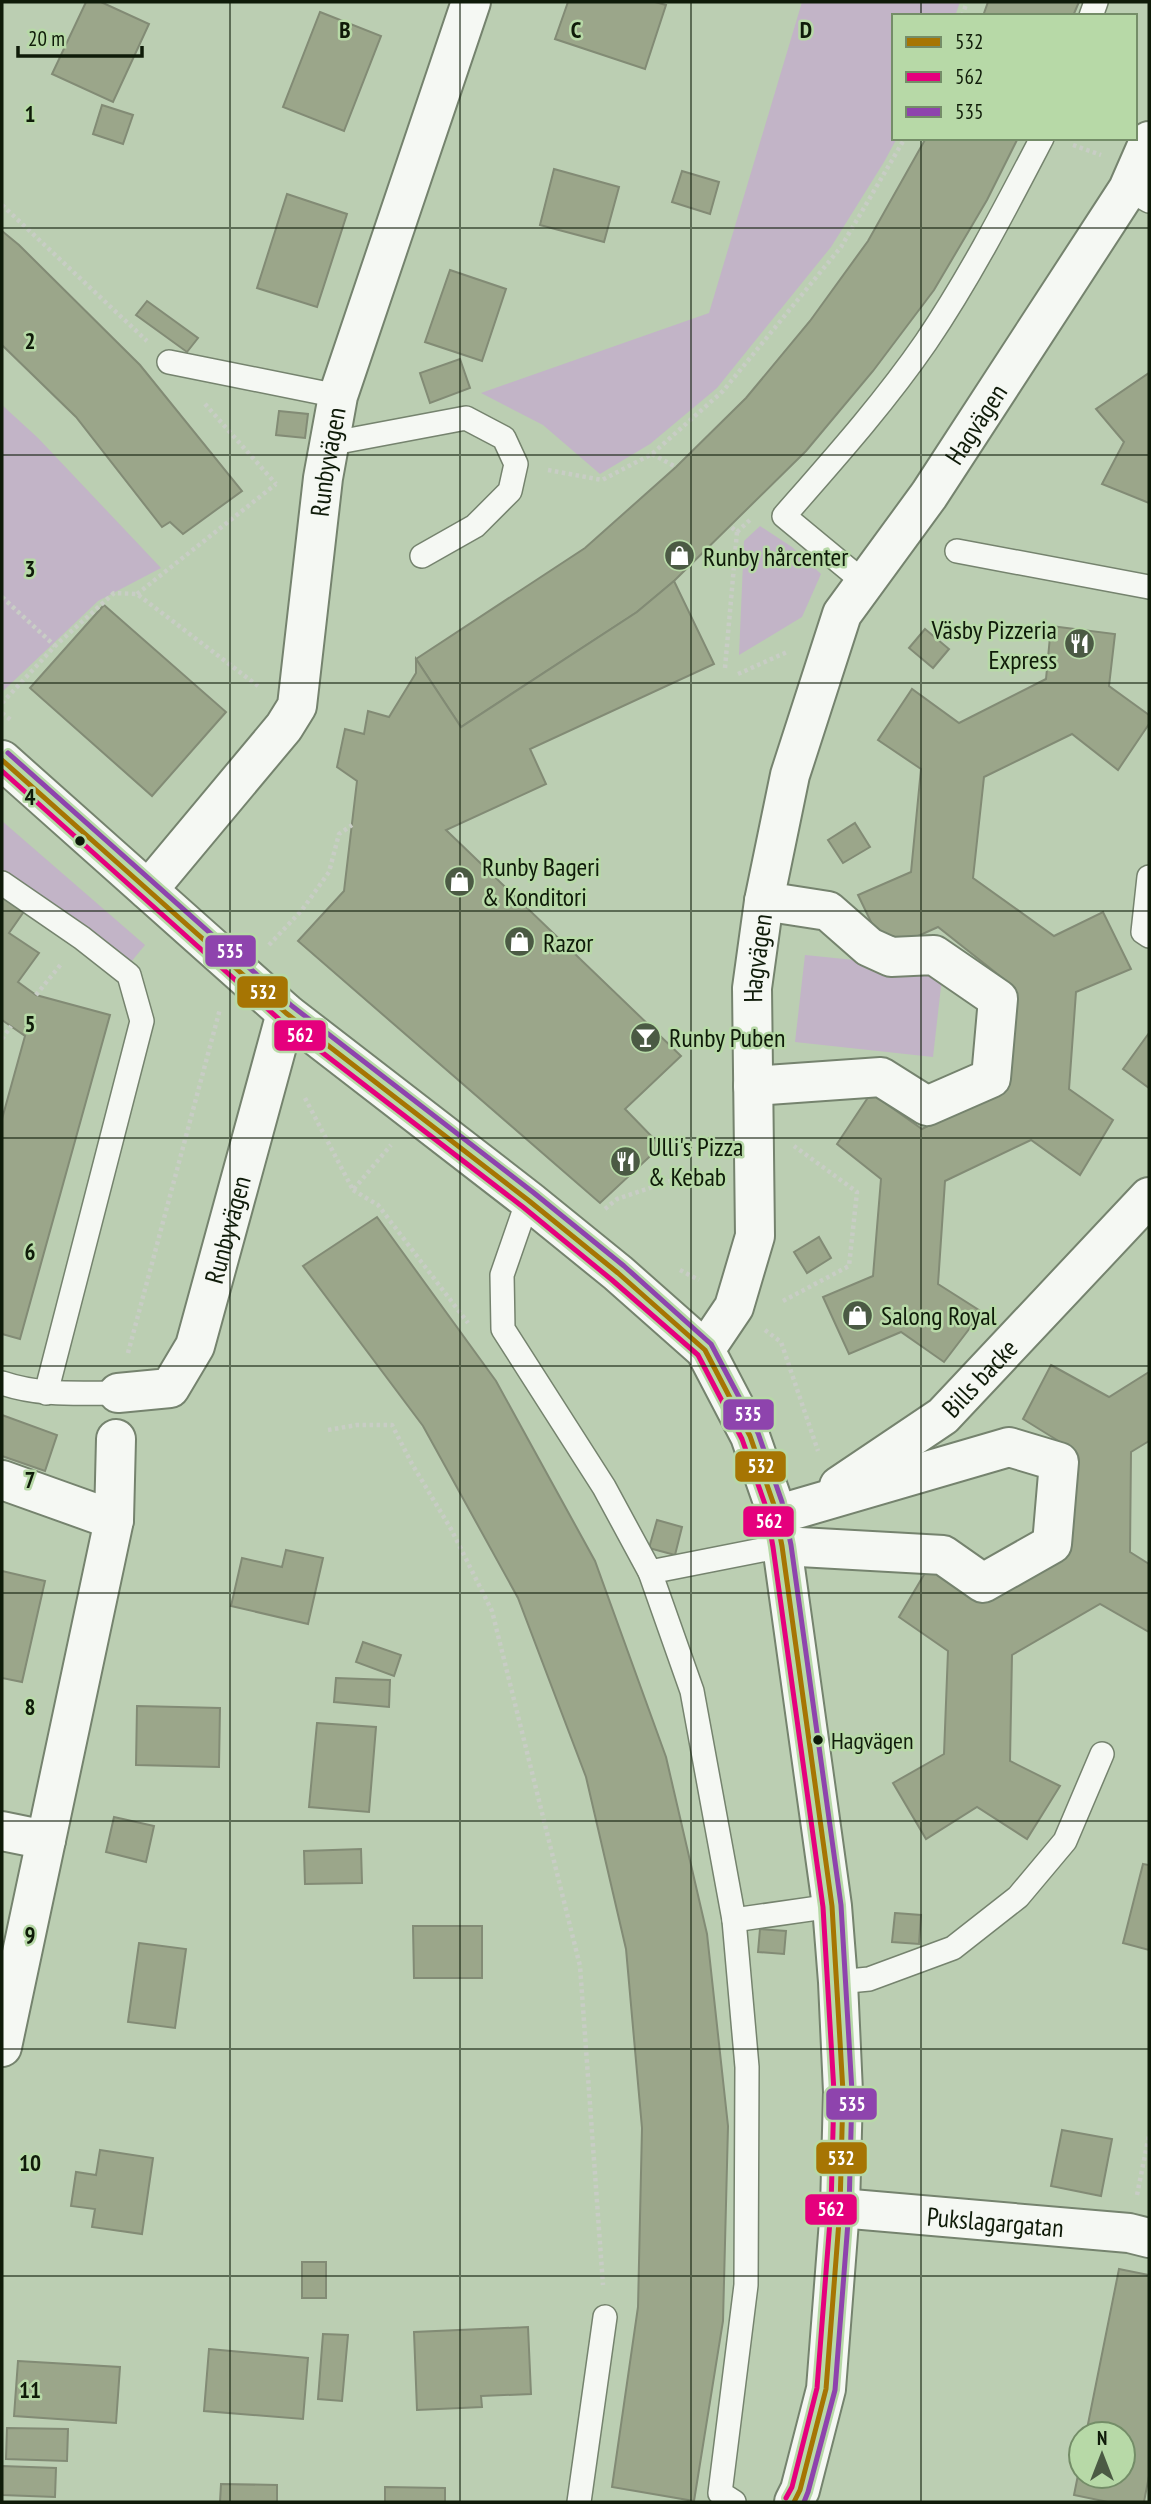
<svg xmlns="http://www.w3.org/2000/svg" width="1151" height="2504" viewBox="0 0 1151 2504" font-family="'PT Sans Narrow',sans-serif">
<rect width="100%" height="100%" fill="#bbceb2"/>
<g fill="#c2b4c7">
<path d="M802,2H960L955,16H894V138H897L884,162L831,247L717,388L650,444L600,474L543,425L481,393L709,313Z"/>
<path d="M2,405L38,438L161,568L98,601L2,692Z"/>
<path d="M760,526L792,547L821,574L802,617L739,655L744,541Z"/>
<path d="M2,821L145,945L126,968L2,884Z"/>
<path d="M805,955L943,969L933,1057L795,1042Z"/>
</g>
<g fill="#9ba68a" stroke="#828b75" stroke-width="2">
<path d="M86,2H101L149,24L113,102L52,74Z"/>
<path d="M568,2H655L666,5L645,69L555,39Z"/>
<path d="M988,2H1079L1073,16H983Z"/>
<path d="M320,12L381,36L344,131L283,107Z"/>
<path d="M102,105L133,115L123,144L93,134Z"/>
<path d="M926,138H1018L987,200L934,290L873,371L806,451L674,581L637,612L461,727L416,659L585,548L676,467L746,398L810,321L868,241Z"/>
<path d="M554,169L619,187L604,242L540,225Z"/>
<path d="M682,171L719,182L710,214L672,202Z"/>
<path d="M287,194L347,214L317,307L257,288Z"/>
<path d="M2,231L19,245L140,365L242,491L183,534L170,522L162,527L76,417L2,345Z"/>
<path d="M450,270L506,289L482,361L425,342Z"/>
<path d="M147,301L198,338L187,352L136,315Z"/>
<path d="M460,359L470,388L430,403L420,373Z"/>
<path d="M1149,373V503L1102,484L1124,442L1096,409Z"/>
<path d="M279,411L308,414L305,438L276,435Z"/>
<path d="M674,581L714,664L530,749L546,784L446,830L681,1056L625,1109L661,1146L600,1203L298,941L344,891L357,781L337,767L345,729L364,734L368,711L389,717L416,673V659L461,727L637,612Z"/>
<path d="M104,605L226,712L152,796L30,688Z"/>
<path d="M1051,626L1115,634L1109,686L1149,715V724L1118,770L1072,734L984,777L973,878L1054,936L1103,912L1131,969L1076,992L1069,1089L1113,1120L1080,1175L1031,1140L945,1181L938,1284L982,1312L944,1362L901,1332L849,1354L823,1297L873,1276L881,1179L837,1144L871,1093L922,1129L1006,1086L1015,988L938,927L885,951L858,895L911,872L921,769L878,740L912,689L959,723L1046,679Z"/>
<path d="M925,629L949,649L933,668L909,648Z"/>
<path d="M855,823L870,847L843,863L828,840Z"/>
<path d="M2,894L25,910L9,933L39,953L18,982L36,995L110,1015L20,1339L2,1334V1119L25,1036L2,1020Z"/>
<path d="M1149,1033V1088L1123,1069Z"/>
<path d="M377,1217L496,1381L595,1561L666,1757L707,1934L728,2126L723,2321L694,2501L612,2487L638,2307L642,2128L626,1949L586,1777L518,1598L423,1426L303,1266Z"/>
<path d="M819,1237L831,1258L807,1273L794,1252Z"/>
<path d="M1051,1365L1109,1397L1149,1372V1441L1131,1452L1130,1552L1149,1564V1632L1100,1604L1012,1655L1010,1761L1060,1786L1027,1839L977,1807L926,1839L893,1783L944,1754L948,1651L899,1617L928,1568L984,1602L1069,1550L1073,1450L1023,1419Z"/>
<path d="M2,1415L57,1435L45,1471L2,1456Z"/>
<path d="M657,1520L682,1527L675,1555L649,1548Z"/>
<path d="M286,1550L323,1558L308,1624L231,1606L242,1558L282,1567Z"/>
<path d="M2,1571L45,1581L22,1682L2,1678Z"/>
<path d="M363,1642L401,1655L394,1676L356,1662Z"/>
<path d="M336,1678L390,1680L389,1707L334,1702Z"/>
<path d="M137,1706L220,1708L219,1767L136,1765Z"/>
<path d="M317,1723L376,1727L369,1812L309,1807Z"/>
<path d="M114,1817L154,1826L146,1862L106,1852Z"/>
<path d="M361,1849L362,1883L305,1884L304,1851Z"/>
<path d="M1143,1864L1149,1865V1950L1123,1943Z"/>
<path d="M895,1913L921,1915L919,1944L892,1942Z"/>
<path d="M413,1926H482V1978H414Z"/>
<path d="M760,1929L786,1931L784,1954L758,1952Z"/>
<path d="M139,1943L186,1949L175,2028L128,2022Z"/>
<path d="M1062,2130L1112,2139L1101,2196L1051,2186Z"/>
<path d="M100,2150L153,2158L142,2234L92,2227L95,2209L71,2206L76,2172L96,2175Z"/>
<rect x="302" y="2262" width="24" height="36"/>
<path d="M1119,2269L1149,2275V2476L1144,2502H1108L1074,2495L1081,2460V2476H1123V2434H1086Z"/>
<path d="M528,2327L531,2394L481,2396L482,2407L417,2410L414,2332Z"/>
<path d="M323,2334L348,2335L342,2401L318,2399Z"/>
<path d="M209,2349L308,2358L303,2419L204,2411Z"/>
<path d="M18,2361L120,2367L116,2423L14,2416Z"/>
<path d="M7,2428L68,2429L67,2461L6,2459Z"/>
<path d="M2,2466L56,2468L55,2497L2,2495Z"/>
<path d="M221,2484L277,2485V2502H220Z"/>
<path d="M385,2487L445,2488V2502H385Z"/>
</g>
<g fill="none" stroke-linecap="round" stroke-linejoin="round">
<defs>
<g id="service">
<path d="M1091,16L1096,2"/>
<path d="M1128,189L1149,201"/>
<path d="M169,362L338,396"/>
<path d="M328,444L466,418L504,438L516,464L510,491L475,526L422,556"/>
<path d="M957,551L1149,587"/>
<path d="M865,583L784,516C833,460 884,403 926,342C970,277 1006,207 1042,138"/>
<path d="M1149,877L1143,932L1149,936"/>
<path d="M2,883L82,938L129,975L142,1021L46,1393"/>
<path d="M528,1200L502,1275L503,1329L604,1487L650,1572L692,1691L734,1920L747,2067L746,2285L720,2493L734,2502"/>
<path d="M2,1383C40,1396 78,1393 118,1393"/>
<path d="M650,1572L782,1546"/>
<path d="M734,1920L832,1906"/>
<path d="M838,1982L869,1979L953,1948L1018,1897L1065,1841L1102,1754"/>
<path d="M579,2502L605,2317"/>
</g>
<g id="minor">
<path d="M2,760L286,1013L528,1200L618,1273L705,1350L750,1436L774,1505L782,1546L832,1906L838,1982L843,2092L840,2208L826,2389L800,2490L794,2502"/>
<path id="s1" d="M148,890L284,727L297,706L323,478L338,396L471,2"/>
<path d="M753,1086L881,1077L927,1106L991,1078L998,999L934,955L891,957L869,947L828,911L764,901"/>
<path id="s2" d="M705,1350L734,1307L755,1236L752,988L764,901L790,775L842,614L929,495L1128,189L1149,141"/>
<path id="s3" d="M118,1393L170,1388L195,1346L286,1013"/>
<path d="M2,1480L114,1520"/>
<path id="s4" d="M839,1486L943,1416L1149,1197"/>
<path d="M776,1515L1009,1447L1059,1462L1052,1544L983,1583L943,1555L782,1546"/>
<path d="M2,1831L46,1840"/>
<path d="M2,2047L114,1520L116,1439"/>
<path id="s5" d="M840,2208L1129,2233L1149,2238"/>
</g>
</defs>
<use href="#service" stroke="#75836e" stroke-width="26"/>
<use href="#minor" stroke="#75836e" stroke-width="42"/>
<g stroke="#c8cdc5" stroke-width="4.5" stroke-dasharray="3.5 3.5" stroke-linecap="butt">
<path d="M962,16L967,2"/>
<path d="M1073,145L1101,155"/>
<path d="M2,205L147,341"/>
<path d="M205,404L276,484"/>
<path d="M652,454L676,467"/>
<path d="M548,470L602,480L652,454L723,391L841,247L905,138"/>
<path d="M737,532L752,518"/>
<path d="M137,594L276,484"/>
<path d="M2,597L55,646"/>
<path d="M725,668L737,532L730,526"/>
<path d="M738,674L787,652"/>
<path d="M2,703L55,646L114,593L137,594L258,686"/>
<path d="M2,713L12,721"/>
<path d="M269,945L302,910L329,872L339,834L352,825"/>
<path d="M36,995L62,963"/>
<path d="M2,1039L11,1026"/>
<path d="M305,1098L353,1190L391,1145"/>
<path d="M353,1190L378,1205L468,1323"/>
<path d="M605,1209L617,1199L691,1174"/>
<path d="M680,1270L699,1280"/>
<path d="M783,1301L849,1266L857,1192L794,1146"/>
<path d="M765,1330L781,1342L818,1451"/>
<path d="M128,1353L220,1009"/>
<path d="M328,1430L357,1425H392L412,1464L451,1529L492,1611L580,1966L603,2285"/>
<path d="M1137,2195L1149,2135"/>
</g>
<use href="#service" stroke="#f5f8f3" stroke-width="23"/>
<use href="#minor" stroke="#f5f8f3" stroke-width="38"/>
<defs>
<path id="bus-1" d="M2,760L286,1013L528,1200L618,1273L705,1350L750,1436L774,1505L782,1546L832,1906L843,2092L840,2208L826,2389L800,2490L794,2502"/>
<path id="bus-2" d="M2,771L280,1020L523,1207L612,1280L698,1355L742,1439L766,1507L773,1547L823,1907L834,2092L831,2208L817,2388L792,2487L786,2498"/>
<path id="bus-3" d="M8,753L292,1006L534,1193L624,1266L711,1344L758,1433L782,1502L791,1545L841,1905L852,2092L849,2209L835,2390L808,2492L804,2502"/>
</defs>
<use href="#bus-1" stroke="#b7d9a7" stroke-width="10"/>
<use href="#bus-2" stroke="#b7d9a7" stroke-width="10"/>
<use href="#bus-3" stroke="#b7d9a7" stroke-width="10"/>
<use href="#bus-1" stroke="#a67503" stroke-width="5"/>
<use href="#bus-2" stroke="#e5007d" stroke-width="5"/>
<use href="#bus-3" stroke="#8e44ad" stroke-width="5"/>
</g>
<path fill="none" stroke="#0f1b09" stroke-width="2" stroke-opacity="0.55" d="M230,2V2502M460,2V2502M691,2V2502M921,2V16M921,138V2502M2,228H1149M2,455H1149M2,683H1149M2,911H1149M2,1138H1149M2,1366H1149M2,1593H1149M2,1821H1149M2,2049H1149M2,2276H1149"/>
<defs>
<symbol id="shop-disc" viewBox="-11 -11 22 22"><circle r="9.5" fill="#4b5a44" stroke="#b7d9a7"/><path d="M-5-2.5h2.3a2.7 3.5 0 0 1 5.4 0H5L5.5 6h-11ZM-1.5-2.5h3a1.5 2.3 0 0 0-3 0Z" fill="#fff"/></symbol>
<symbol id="restaurant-disc" viewBox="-11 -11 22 22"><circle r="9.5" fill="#4b5a44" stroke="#b7d9a7"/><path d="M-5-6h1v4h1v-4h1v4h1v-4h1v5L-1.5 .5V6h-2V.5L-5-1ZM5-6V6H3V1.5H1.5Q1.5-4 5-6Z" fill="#fff"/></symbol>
<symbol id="bar-disc" viewBox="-11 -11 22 22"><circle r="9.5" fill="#4b5a44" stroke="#b7d9a7"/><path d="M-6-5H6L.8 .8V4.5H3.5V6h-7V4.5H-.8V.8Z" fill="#fff"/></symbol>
</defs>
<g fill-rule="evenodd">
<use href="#shop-disc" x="662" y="538" width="35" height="35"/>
<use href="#restaurant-disc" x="1062" y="626" width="35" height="35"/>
<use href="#shop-disc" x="442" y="864" width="35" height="35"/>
<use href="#shop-disc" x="502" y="924" width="35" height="35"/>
<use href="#bar-disc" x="628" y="1020" width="35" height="35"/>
<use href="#restaurant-disc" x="608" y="1144" width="35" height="35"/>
<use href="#shop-disc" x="840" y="1298" width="35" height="35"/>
</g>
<g fill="#0f1b09" stroke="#b7d9a7" stroke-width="2.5">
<circle cx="80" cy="841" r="6"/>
<circle cx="818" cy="1740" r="6"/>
</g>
<g text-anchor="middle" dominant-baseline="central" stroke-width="5" stroke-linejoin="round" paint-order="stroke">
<g font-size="24" fill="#0f1b09" stroke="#b7d9a7" text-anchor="start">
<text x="831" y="1740">Hagvägen</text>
</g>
<g font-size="26" fill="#0f1b09" stroke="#b7d9a7">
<text stroke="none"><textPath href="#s2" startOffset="992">Hagvägen</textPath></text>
<text stroke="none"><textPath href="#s1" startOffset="483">Runbyvägen</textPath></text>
<text stroke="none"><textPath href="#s2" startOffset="404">Hagvägen</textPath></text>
<text stroke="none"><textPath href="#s3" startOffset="222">Runbyvägen</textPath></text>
<text stroke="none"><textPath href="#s4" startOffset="178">Bills backe</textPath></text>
<text stroke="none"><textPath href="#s5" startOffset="156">Pukslagargatan</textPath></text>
</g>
<g font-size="26" fill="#0f1b09" stroke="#b7d9a7" text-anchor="start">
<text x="703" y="556">Runby hårcenter</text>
<text x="1057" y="629" text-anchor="end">Väsby Pizzeria<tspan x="1057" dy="30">Express</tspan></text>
<text x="482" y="866">Runby Bageri<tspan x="482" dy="30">&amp; Konditori</tspan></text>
<text x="543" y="942">Razor</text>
<text x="669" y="1037">Runby Puben</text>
<text x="648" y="1146">Ulli's Pizza<tspan x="648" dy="30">&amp; Kebab</tspan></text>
<text x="881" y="1315">Salong Royal</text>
</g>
</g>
<g font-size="23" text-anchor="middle" font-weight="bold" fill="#0f1b09" stroke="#b7d9a7" stroke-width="5" stroke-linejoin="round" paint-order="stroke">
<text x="345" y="38">B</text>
<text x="576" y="38">C</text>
<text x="806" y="38">D</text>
<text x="30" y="122">1</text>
<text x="30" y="349">2</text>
<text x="30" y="577">3</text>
<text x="30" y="805">4</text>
<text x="30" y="1032">5</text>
<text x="30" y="1260">6</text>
<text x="30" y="1488">7</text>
<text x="30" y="1715">8</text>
<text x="30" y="1943">9</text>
<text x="30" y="2171">10</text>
<text x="30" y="2398">11</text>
</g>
<g stroke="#b7d9a7" stroke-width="2.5">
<rect x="204" y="934" width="53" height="34" rx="7" fill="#8e44ad"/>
<rect x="236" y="975" width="53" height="34" rx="7" fill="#a67503"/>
<rect x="273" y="1019" width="54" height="33" rx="7" fill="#e5007d"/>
<rect x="722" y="1398" width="53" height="33" rx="7" fill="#8e44ad"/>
<rect x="734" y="1450" width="53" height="33" rx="7" fill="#a67503"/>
<rect x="742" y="1505" width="53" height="33" rx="7" fill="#e5007d"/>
<rect x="825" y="2087" width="53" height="34" rx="7" fill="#8e44ad"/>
<rect x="815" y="2141" width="53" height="34" rx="7" fill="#a67503"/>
<rect x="804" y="2193" width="54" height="33" rx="7" fill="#e5007d"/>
</g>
<g font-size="19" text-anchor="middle" font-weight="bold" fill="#fff">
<text x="230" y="958">535</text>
<text x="263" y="999">532</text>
<text x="300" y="1042">562</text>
<text x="748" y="1421">535</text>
<text x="761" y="1473">532</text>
<text x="769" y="1528">562</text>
<text x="852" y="2111">535</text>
<text x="841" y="2165">532</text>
<text x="831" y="2216">562</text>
</g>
<rect width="1151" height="2504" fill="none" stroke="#0f1b09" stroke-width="7"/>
<rect x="892" y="14" width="245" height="126" fill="#b7d9a7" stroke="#748d68" stroke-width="2"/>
<rect x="906" y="37" width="35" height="10" fill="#a67503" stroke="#748d68" stroke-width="2"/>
<text x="955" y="49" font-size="21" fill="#0f1b09">532</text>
<rect x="906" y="72" width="35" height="10" fill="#e5007d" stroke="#748d68" stroke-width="2"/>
<text x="955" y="84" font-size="21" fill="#0f1b09">562</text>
<rect x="906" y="107" width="35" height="10" fill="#8e44ad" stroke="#748d68" stroke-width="2"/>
<text x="955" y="119" font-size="21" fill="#0f1b09">535</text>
<g transform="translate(1102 2455)"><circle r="33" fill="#b7d9a7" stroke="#748d68" stroke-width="2"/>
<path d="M0-5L12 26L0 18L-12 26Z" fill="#4b5a44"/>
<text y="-10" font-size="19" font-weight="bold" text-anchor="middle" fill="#0f1b09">N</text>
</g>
<path d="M18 46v10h124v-10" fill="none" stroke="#0f1b09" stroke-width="3.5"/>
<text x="28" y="46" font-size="21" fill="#0f1b09" stroke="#b7d9a7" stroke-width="5" paint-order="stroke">20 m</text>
</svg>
